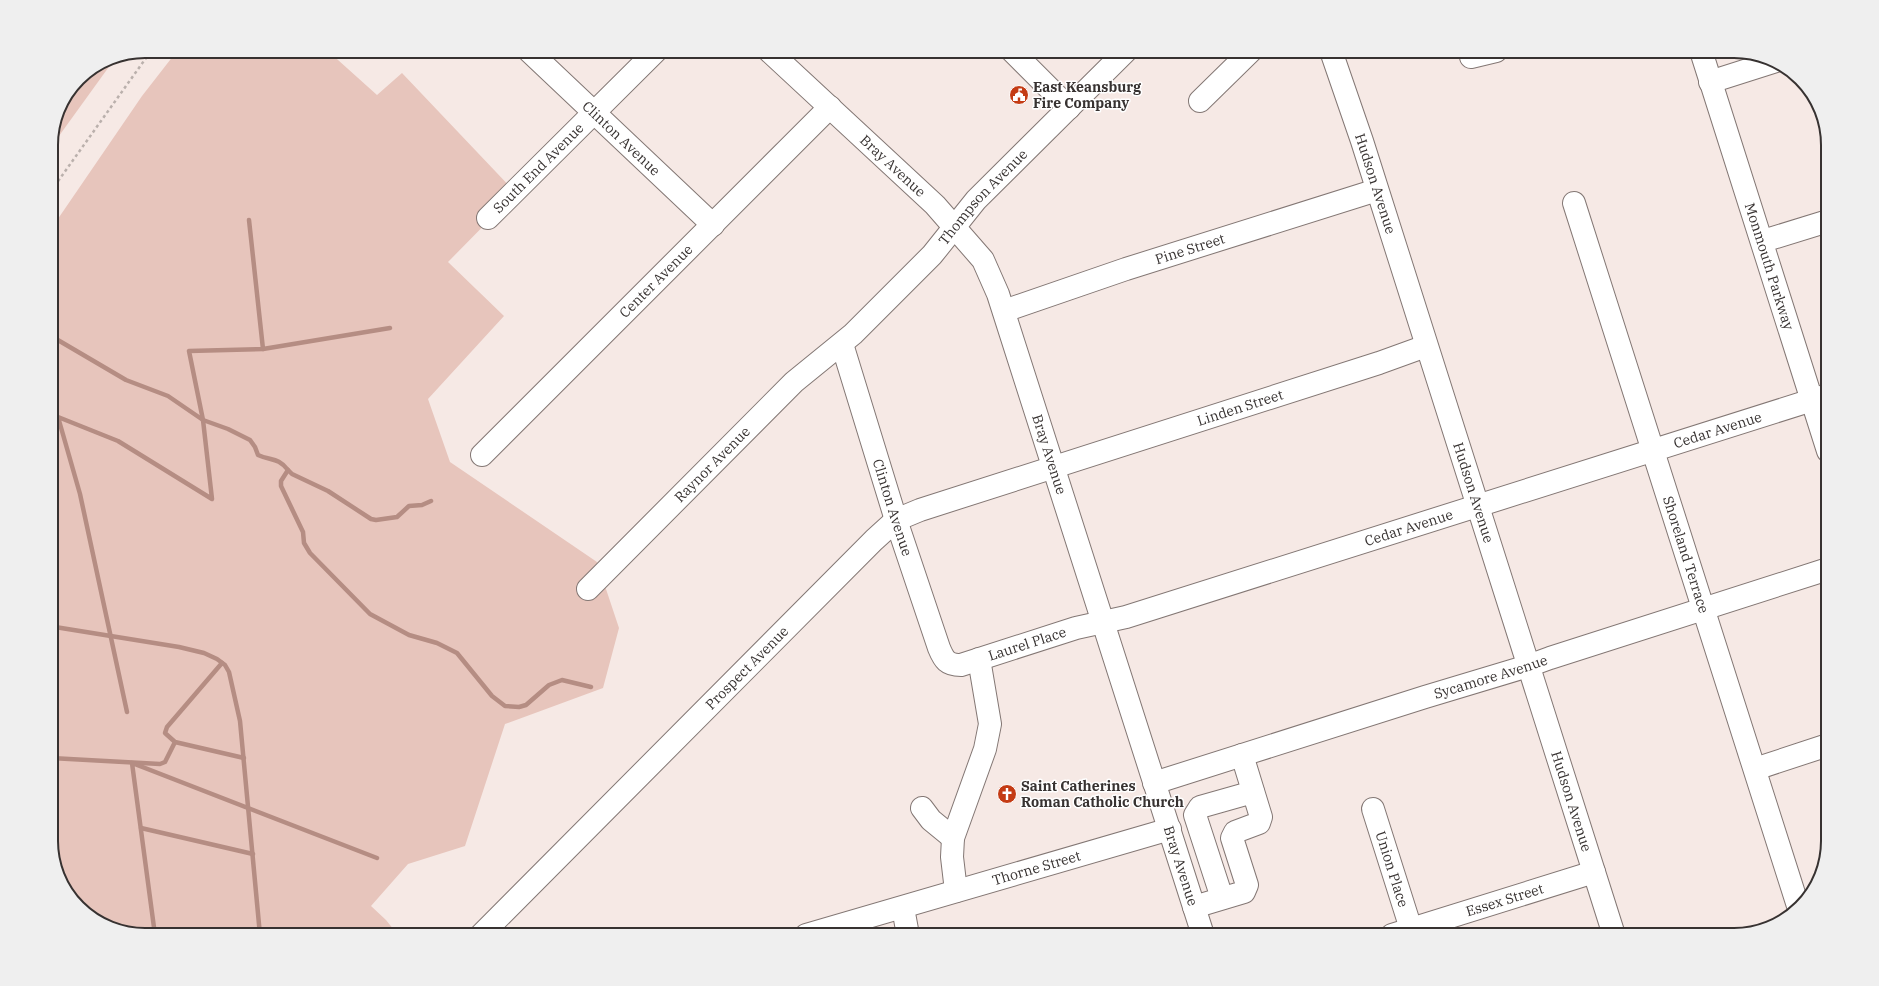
<svg xmlns="http://www.w3.org/2000/svg" width="1879" height="986" viewBox="0 0 1879 986" font-family="'IBM Plex Serif',serif">
<rect width="100%" height="100%" fill="#f6e9e5"/>
<g fill="#e7c5bc">
<path d="M177,51H328L377,95L402,73L516,193L448,262L504,316L428,399L450,462L597,562L619,628L603,688L505,724L465,846L408,864L371,906L386,920L398,935H145L103,925L67,893L51,847V229L142,96Z"/>
<path d="M116,57L51,147V139L61,104L79,78L109,58Z"/>
</g>
<g fill="none" stroke-linecap="round" stroke-linejoin="round">
<g stroke="#b58d83" stroke-width="4.5">
<path d="M249,220L263,349"/>
<path d="M51,336L126,380L168,396L203,420L228,429L250,440L255,447L258,455C271,461 278,457 288,470L281,481V486L303,532L304,543L310,553L370,614L409,635L437,643L457,653L492,696L505,706L519,707L526,705L549,685L562,680L591,687"/>
<path d="M288,470L292,474L328,491L371,519L376,520L397,517L409,506L422,505L431,501"/>
<path d="M55,627L179,647L204,653L217,659L225,665L229,672L240,721L260,935"/>
<path d="M222,663L167,727L165,733L175,742L244,758"/>
<path d="M127,712L80,494L58,417L118,441L212,499L203,420L189,351L263,349L390,328"/>
<path d="M51,758L160,764L165,762L175,742"/>
<path d="M141,828L253,854"/>
<path d="M155,935L132,763L377,858"/>
</g>
<defs>
<g id="minor">
<path id="s1" d="M529,51L713,225"/>
<path id="s2" d="M769,51L935,205L983,260L998,294L1203,935"/>
<path d="M1012,51L1069,108"/>
<path id="s3" d="M1331,51L1362,141L1614,935"/>
<path id="s4" d="M1701,51L1828,451"/>
<path d="M1471,57L1496,51"/>
<path d="M1710,82L1776,61"/>
<path d="M1200,101L1251,51"/>
<path id="s5" d="M1574,203L1798,906"/>
<path id="s6" d="M488,218L656,51"/>
<path d="M1763,241L1828,221"/>
<path id="s7" d="M1004,311L1126,269L1377,190"/>
<path id="s8" d="M842,344L896,520L939,648C944,660 947,665 961,665L1076,628L1126,617L1828,395"/>
<path id="s9" d="M482,455L830,107"/>
<path id="s10" d="M588,589L794,382L853,334L932,255L976,200L1126,51"/>
<path d="M1755,769L1828,745"/>
<path id="s11" d="M1154,783L1425,697L1528,666L1550,658L1828,569"/>
<path d="M922,808L931,820L953,838"/>
<path id="s12" d="M1373,809L1411,929"/>
<path d="M956,891L952,857L953,838L985,749L990,724L979,659"/>
<path d="M1222,898L1195,815L1200,807L1253,792"/>
<path d="M1194,907L1244,892L1247,885L1232,838L1235,832L1259,823L1261,817L1242,755"/>
<path d="M903,908L908,935"/>
<path id="s13" d="M481,935L874,540L896,520L920,510L1379,363L1426,346"/>
<path id="s14" d="M806,935L1170,829"/>
<path id="s15" d="M1392,935L1594,872"/>
</g>
</defs>
<use href="#minor" stroke="#837774" stroke-width="24"/>
<path stroke="#bab0ac" stroke-width="2.5" stroke-dasharray="3 3" stroke-linecap="butt" d="M51,191L151,51"/>
<use href="#minor" stroke="#fff" stroke-width="22"/>
</g>
<defs>
<symbol id="civic-disc" viewBox="-11 -11 22 22"><circle r="9.5" fill="#c43b14" stroke="#fff"/><path d="M-.6-6.5H3V-4.5H.6V-3L4-1V1h2V6H-6V1h2V-1L-.6-3ZM-1.2 2.5V6h2.4V2.5Z" fill="#fff"/></symbol>
<symbol id="church-disc" viewBox="-11 -11 22 22"><circle r="9.5" fill="#c43b14" stroke="#fff"/><path d="M-1.2-6h2.4v3.5h3.3v2.4h-3.3V6h-2.4V-.1h-3.3v-2.4h3.3Z" fill="#fff"/></symbol>
</defs>
<g fill-rule="evenodd">
<use href="#civic-disc" x="1008" y="84" width="22" height="22"/>
<use href="#church-disc" x="996" y="783" width="22" height="22"/>
</g>
<g text-anchor="middle" dominant-baseline="central" stroke-width="3" stroke-linejoin="round" paint-order="stroke">
<g font-size="14" font-weight="bold" fill="#373231" stroke="#fff" text-anchor="start">
<text x="1033" y="87">East Keansburg<tspan x="1033" dy="16">Fire Company</tspan></text>
<text x="1021" y="786">Saint Catherines<tspan x="1021" dy="16">Roman Catholic Church</tspan></text>
</g>
<g font-size="14" fill="#373231" stroke="#fff">
<text stroke="none"><textPath href="#s1" startOffset="127">Clinton Avenue</textPath></text>
<text stroke="none"><textPath href="#s2" startOffset="169">Bray Avenue</textPath></text>
<text stroke="none"><textPath href="#s6" startOffset="71">South End Avenue</textPath></text>
<text stroke="none"><textPath href="#s3" startOffset="140">Hudson Avenue</textPath></text>
<text stroke="none"><textPath href="#s10" startOffset="557">Thompson Avenue</textPath></text>
<text stroke="none"><textPath href="#s7" startOffset="196">Pine Street</textPath></text>
<text stroke="none"><textPath href="#s4" startOffset="226">Monmouth Parkway</textPath></text>
<text stroke="none"><textPath href="#s9" startOffset="246">Center Avenue</textPath></text>
<text stroke="none"><textPath href="#s13" startOffset="949">Linden Street</textPath></text>
<text stroke="none"><textPath href="#s8" startOffset="1142">Cedar Avenue</textPath></text>
<text stroke="none"><textPath href="#s2" startOffset="505">Bray Avenue</textPath></text>
<text stroke="none"><textPath href="#s10" startOffset="176">Raynor Avenue</textPath></text>
<text stroke="none"><textPath href="#s3" startOffset="464">Hudson Avenue</textPath></text>
<text stroke="none"><textPath href="#s8" startOffset="171">Clinton Avenue</textPath></text>
<text stroke="none"><textPath href="#s8" startOffset="818">Cedar Avenue</textPath></text>
<text stroke="none"><textPath href="#s5" startOffset="369">Shoreland Terrace</textPath></text>
<text stroke="none"><textPath href="#s8" startOffset="419">Laurel Place</textPath></text>
<text stroke="none"><textPath href="#s13" startOffset="377">Prospect Avenue</textPath></text>
<text stroke="none"><textPath href="#s11" startOffset="353">Sycamore Avenue</textPath></text>
<text stroke="none"><textPath href="#s3" startOffset="788">Hudson Avenue</textPath></text>
<text stroke="none"><textPath href="#s2" startOffset="937">Bray Avenue</textPath></text>
<text stroke="none"><textPath href="#s14" startOffset="240">Thorne Street</textPath></text>
<text stroke="none"><textPath href="#s12" startOffset="63">Union Place</textPath></text>
<text stroke="none"><textPath href="#s15" startOffset="118">Essex Street</textPath></text>
</g>
</g>
<path d="M0 0H1879V986H0ZM145 58H1734A87 87 0 0 1 1821 145V841A87 87 0 0 1 1734 928H145A87 87 0 0 1 58 841V145A87 87 0 0 1 145 58Z" fill="#efefef" fill-rule="evenodd"/>
<path fill="none" stroke="#373231" stroke-width="2" d="M145 58H1734A87 87 0 0 1 1821 145V841A87 87 0 0 1 1734 928H145A87 87 0 0 1 58 841V145A87 87 0 0 1 145 58Z"/>
</svg>
